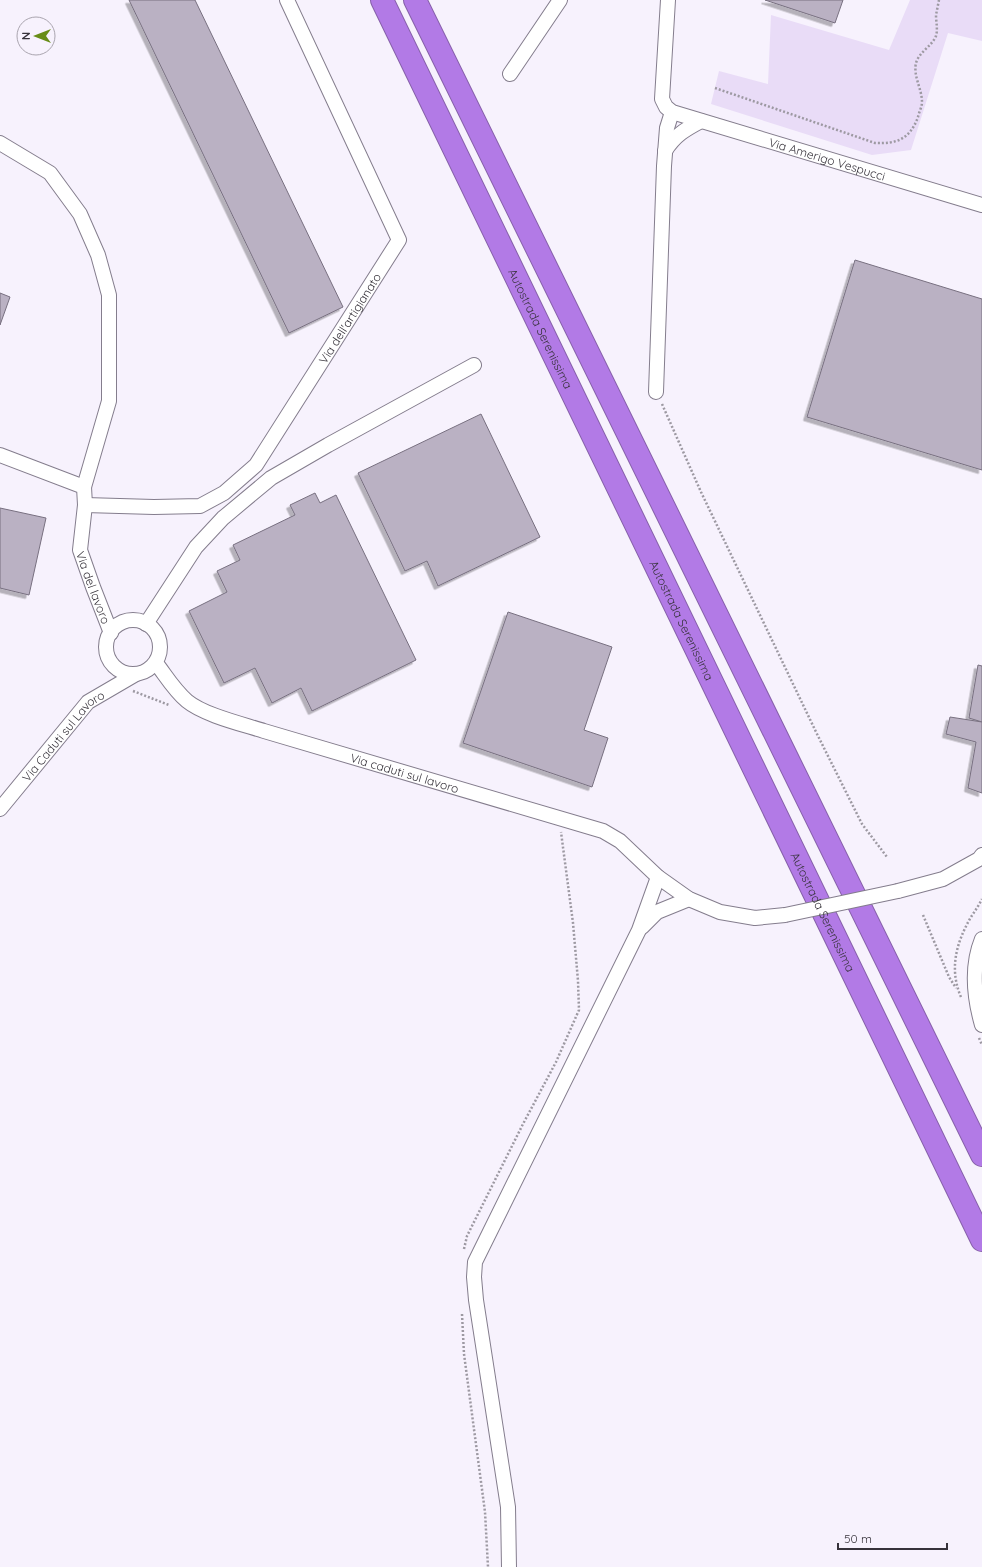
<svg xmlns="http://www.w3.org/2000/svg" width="982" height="1567" viewBox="0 0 982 1567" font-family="Quicksand,sans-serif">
<defs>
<filter id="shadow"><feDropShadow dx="-3.5" dy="3.5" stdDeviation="0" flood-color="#0004"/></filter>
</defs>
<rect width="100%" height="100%" fill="#f7f2fd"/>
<path fill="#e9dcf7" d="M910,0H982V41L948,33L911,150L872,155L711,104L719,71L768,84L771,15L889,50Z"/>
<g fill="#bab1c3" stroke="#787080" filter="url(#shadow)">
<path d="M129,0H195L343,307L289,333Z"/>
<path d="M765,0H843L835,23Z"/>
<path d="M855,260L982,299V470L807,417Z"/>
<path d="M0,293L10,297L0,325Z"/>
<path d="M481,414L540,537L438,586L427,561L405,571L358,473Z"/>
<path d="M315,493L320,503L336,495L416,660L312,711L301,688L272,703L255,668L224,683L189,611L227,592L217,571L240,560L233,545L295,515L290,505Z"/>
<path d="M0,508L46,518L29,595L0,588Z"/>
<path d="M508,612L612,647L584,730L608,738L592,787L463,743Z"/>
<path d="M978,665L982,666V722L969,718Z"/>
<path d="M950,717L982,722V793L968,788L976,742L946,734Z"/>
</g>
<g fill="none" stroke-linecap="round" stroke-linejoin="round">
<defs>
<g id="street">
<path id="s1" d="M668,0L662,99L666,107L672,112L982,205"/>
<path d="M510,74L560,0"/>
<path d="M0,143L50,173L80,214L98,255L109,295V401L84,487"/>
<path d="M665,151C675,135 686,129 701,121"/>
<path d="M656,392L664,166L667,128L672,112"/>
<path id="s2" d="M0,455L84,487L85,505L80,550L93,587L111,633"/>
<path id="s3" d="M85,505L154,507L200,506L224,493L256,465L399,240L287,0"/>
<circle cx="133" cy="647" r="27"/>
<path d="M146,624L196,547L223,518L271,478L328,445L474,365"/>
<path id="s4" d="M156,663C166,676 174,690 187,701C204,715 242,724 264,731L603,831L620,841L658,877L689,899L720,912L755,918L785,915"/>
<path id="s5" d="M0,809L88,702L136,674"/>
<path d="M898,891L943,879L979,859L982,855"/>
<path d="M642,927L657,912L689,899"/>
<path d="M982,939C971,966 974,997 982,1025"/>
<path d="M509,1567L508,1507L476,1300L474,1277L475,1262L639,930L658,877"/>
</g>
<g id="highway">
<path id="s6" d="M382,0L982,1240"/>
<path d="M415,0L982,1155"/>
</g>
</defs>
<use href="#street" stroke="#847d8d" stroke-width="16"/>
<use href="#highway" stroke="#8761aa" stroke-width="24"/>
<g stroke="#9d99a2" stroke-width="2.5" stroke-dasharray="2 2" stroke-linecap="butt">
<path d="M715,88L875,143C897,144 910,139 918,117C919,112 922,107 922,102C922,89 913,76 916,63C919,52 932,46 936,36C938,29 936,22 936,15C937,10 938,5 939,0"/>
<path d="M662,404L701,492L817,734L862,824L887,857"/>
<path d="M133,691L169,705"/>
<path d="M923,915L949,977L956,988"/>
<path d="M961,997C949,969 956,943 971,917C975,911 979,905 982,899"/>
<path d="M979,1038L982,1045"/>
<path d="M464,1249L467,1236L523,1124L556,1062L579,1010L578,981L573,923L561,832"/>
<path d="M462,1314L464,1354L485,1512L488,1567"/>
</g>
<use href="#street" stroke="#fff" stroke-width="14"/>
<use href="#highway" stroke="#b27ae6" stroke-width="22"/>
<defs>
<path id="street-bridge" d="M785,915L898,891"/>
</defs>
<use href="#street-bridge" stroke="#847d8d" stroke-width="16" stroke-linecap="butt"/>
<use href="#street-bridge" stroke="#fff" stroke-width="14"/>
</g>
<g text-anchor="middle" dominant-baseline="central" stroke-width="3" stroke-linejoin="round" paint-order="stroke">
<g font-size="12" fill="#36323a" stroke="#f7f2fd">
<text stroke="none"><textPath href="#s1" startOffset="278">Via Amerigo Vespucci</textPath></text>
<text stroke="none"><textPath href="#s3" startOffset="359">Via dell'artigianato</textPath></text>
<text stroke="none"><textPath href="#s6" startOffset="365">Autostrada Serenissima</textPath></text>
<text stroke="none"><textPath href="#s2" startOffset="193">Via del lavoro</textPath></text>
<text stroke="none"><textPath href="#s6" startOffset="689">Autostrada Serenissima</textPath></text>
<text stroke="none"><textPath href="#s5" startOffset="97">Via Caduti sul Lavoro</textPath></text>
<text stroke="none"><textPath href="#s4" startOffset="279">Via caduti sul lavoro</textPath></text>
<text stroke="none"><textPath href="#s6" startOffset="1013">Autostrada Serenissima</textPath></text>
</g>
</g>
<g transform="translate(36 36) rotate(270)"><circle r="19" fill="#f7f2fd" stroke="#aaa5af"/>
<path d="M0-3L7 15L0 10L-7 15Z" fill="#688d17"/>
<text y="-6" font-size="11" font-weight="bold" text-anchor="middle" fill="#36323a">N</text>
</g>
<path d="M838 1543v6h109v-6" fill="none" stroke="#36323a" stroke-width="2"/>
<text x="844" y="1543" font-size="12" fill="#36323a" stroke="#f7f2fd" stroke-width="3" paint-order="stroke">50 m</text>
</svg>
